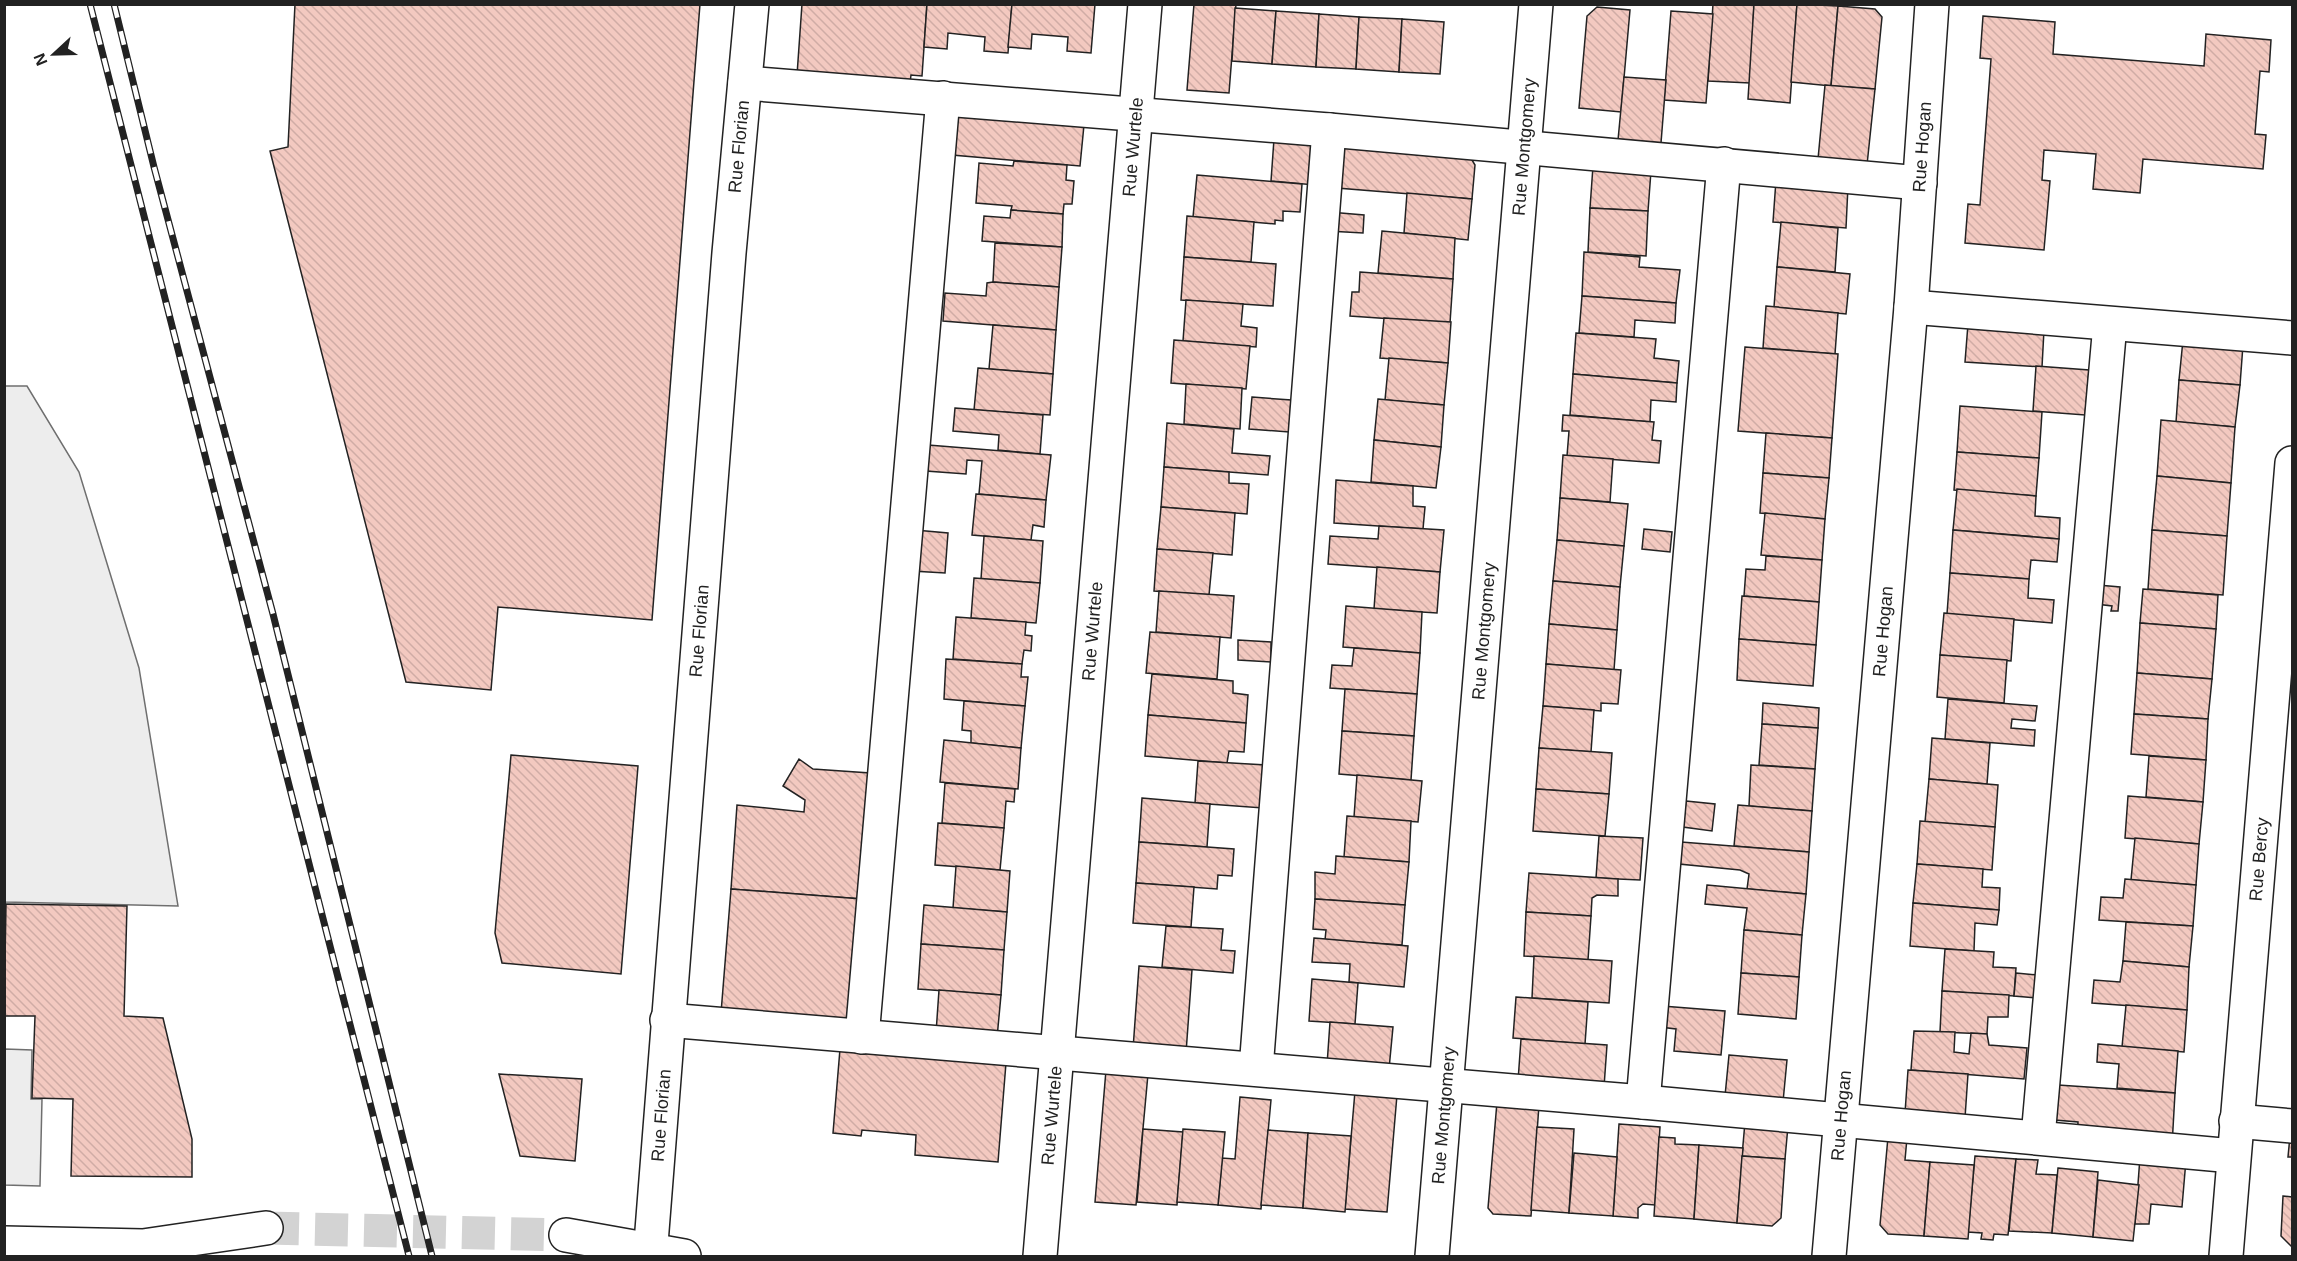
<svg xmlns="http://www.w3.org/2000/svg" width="2297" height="1261" viewBox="0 0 2297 1261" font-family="Helvetica,sans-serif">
<defs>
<pattern id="building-back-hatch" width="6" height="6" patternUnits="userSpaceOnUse" patternTransform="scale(1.5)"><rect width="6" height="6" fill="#f3c9c0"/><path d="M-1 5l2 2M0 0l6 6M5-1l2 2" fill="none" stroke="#d0aca5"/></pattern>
</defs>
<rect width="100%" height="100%" fill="#fff"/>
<g fill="#ededed" stroke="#6f6f6f" stroke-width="1.5">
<path d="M4,386H27L79,472L139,668L178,906L5,902Z"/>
<path d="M5,1049L32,1050L31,1099H42L40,1186L5,1185Z"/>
</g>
<g fill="url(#building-back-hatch)" stroke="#222" stroke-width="1.5">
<path d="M295,4H700L652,620L498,607L491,690L406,682L270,151L288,147Z"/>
<path d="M802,4H927L922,76L911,75L910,83L797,75Z"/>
<path d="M927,4H1012L1008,53L984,51L985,37L948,33L947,49L924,47Z"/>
<path d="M1012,4H1095L1091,53L1067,51L1068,37L1032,34L1031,49L1008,47Z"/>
<path d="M1194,4H1236L1229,93L1187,90Z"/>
<path d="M1713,4H1754L1750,83L1708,81Z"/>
<path d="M1754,4H1797L1790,103L1748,99Z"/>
<path d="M1797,4L1838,6L1831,86L1791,82Z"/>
<path d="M1838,6L1875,9L1882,17L1875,89L1831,86Z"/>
<path d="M1597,7L1630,10L1621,112L1579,108L1587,16Z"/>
<path d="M1235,8L1276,11L1272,64L1232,61Z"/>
<path d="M1276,11L1319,14L1316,67L1272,64Z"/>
<path d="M1671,11L1713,14L1706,103L1664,100Z"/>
<path d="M1319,14L1359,17L1356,69L1316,67Z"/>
<path d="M1983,16L2055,22L2053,54L2204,66L2206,34L2271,40L2269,72L2260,71L2255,134L2266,135L2263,169L2143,159L2140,193L2093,189L2096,154L2044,150L2042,180L2050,181L2044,250L1965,243L1968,204L1980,205L1991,59L1980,58Z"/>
<path d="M1359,17L1402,19L1399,72L1356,69Z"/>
<path d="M1402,19L1444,22L1440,74L1399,72Z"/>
<path d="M1624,77L1666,80L1661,143L1618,140Z"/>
<path d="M1825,85L1875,89L1867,165L1818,159Z"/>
<path d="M955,114L1084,125L1080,166L952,155Z"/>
<path d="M1274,139L1318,142L1315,185L1271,181Z"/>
<path d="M1341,144L1469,155L1475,165L1472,199L1337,188Z"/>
<path d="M1014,161L1067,165L1066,180L1074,181L1072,204H1064L1063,214L1011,210L1012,206L976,203L979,163L1013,166Z"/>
<path d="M1593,166L1651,171L1648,211L1590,208Z"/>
<path d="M1197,175L1302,184L1300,212L1283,211V221L1275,220V224L1193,217Z"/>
<path d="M1776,180L1848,186L1846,228L1773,222Z"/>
<path d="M1407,193L1472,199L1468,240L1404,233Z"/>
<path d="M1590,208L1648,211L1646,256L1588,252Z"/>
<path d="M1011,210L1063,214L1062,247L982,241L984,216L1010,218Z"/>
<path d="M1329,212L1364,215L1363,233L1328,231Z"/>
<path d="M1187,216L1254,222L1251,262L1184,257Z"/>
<path d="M1781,222L1838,228L1835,272L1777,267Z"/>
<path d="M1382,231L1455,238L1453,279L1378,273Z"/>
<path d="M995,243L1062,247L1059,287L993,282Z"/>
<path d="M1584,252L1640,257L1639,267L1680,270L1676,303L1582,296Z"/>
<path d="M1184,257L1276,264L1273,306L1181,300Z"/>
<path d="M1777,267L1850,274L1846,314L1774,307Z"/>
<path d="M1360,272L1453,279L1450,323L1350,316L1352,292H1359Z"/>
<path d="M993,282L1059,287L1056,330L943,321L945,293L986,296L987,283Z"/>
<path d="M1582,296L1676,303L1675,323L1635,320L1634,337L1579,333Z"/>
<path d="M1186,300L1243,304L1241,326L1257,328L1256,347L1183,341Z"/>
<path d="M1766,306L1838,313L1835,354L1763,348Z"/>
<path d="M1384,318L1451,322L1448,363L1380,358Z"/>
<path d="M1968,324L2044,330L2042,367L1965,362Z"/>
<path d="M993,325L1056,330L1053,374L989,369Z"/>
<path d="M1576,333L1656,339L1654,358L1679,361L1677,383L1573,374Z"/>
<path d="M1174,340L1250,346L1246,389L1171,383Z"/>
<path d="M2183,340L2243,345L2240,385L2179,380Z"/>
<path d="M1745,347L1838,354L1832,438L1738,431Z"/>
<path d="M1389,358L1448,363L1444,405L1385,400Z"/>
<path d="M2036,366L2089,370L2085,415L2033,411Z"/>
<path d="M978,368L1053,374L1050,415L974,410Z"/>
<path d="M1573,374L1677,383L1676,402L1651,400L1650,422L1570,415Z"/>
<path d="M2179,380L2240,385L2235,427L2176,422Z"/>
<path d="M1186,384L1242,388L1240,429L1184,424Z"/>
<path d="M1252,397L1291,400L1289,432L1249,429Z"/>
<path d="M1378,399L1444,405L1441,447L1374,440Z"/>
<path d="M1960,406L2042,412L2039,458L1957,452Z"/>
<path d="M955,408L1043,415L1040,454L998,450L999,435L953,431Z"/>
<path d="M1563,415L1654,422L1652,440L1661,441L1659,463L1567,456L1569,431H1562Z"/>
<path d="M2161,420L2235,427L2231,483L2157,476Z"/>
<path d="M1167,423L1234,429L1232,453L1270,456L1268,475L1164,467Z"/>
<path d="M1766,433L1832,438L1829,478L1763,473Z"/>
<path d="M1374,440L1441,447L1436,488L1371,482Z"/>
<path d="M928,445L1051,455L1046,500L979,494L982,461L967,460L966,474L926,471Z"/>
<path d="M1957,452L2039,458L2036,496L1954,490Z"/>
<path d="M1563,455L1613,459L1610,502L1560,498Z"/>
<path d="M1164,467L1229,472V483L1249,484L1247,514L1161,507Z"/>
<path d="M1763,473L1829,478L1825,519L1760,513Z"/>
<path d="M2157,476L2231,483L2227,536L2152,530Z"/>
<path d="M1336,480L1413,486V506L1425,507L1423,529L1334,523Z"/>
<path d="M1957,489L2036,496L2035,516L2060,518L2059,539L1953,530Z"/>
<path d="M976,494L1046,500L1044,527L1033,525L1031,540L972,535Z"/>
<path d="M1560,498L1628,504L1624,546L1557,540Z"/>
<path d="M1161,507L1235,513L1232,555L1157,549Z"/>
<path d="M1765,513L1825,519L1822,560L1761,555Z"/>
<path d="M1379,526L1444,530L1440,572L1328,564L1330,536L1378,539Z"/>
<path d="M1644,529L1672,532L1670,552L1642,549Z"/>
<path d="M915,530L948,533L945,573L912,571Z"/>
<path d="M1953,530L2059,539L2057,562L2031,560L2029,579L1950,573Z"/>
<path d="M2152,530L2227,536L2223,595L2148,589Z"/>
<path d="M984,536L1043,541L1040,583L981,579Z"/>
<path d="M1557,540L1624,546L1620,587L1553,581Z"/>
<path d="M1157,549L1213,553L1209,595L1154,591Z"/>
<path d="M1766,556L1822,560L1819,602L1744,596L1746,569L1765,570Z"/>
<path d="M1377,567L1440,572L1437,613L1374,609Z"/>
<path d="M1950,573L2029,579L2028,598L2054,600L2052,623L1947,614Z"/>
<path d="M974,578L1040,583L1036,623L971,618Z"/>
<path d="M1553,581L1620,587L1617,630L1549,624Z"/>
<path d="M2098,585L2120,587L2118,611H2111L2112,606L2096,604Z"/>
<path d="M2143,589L2218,595L2216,629L2140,623Z"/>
<path d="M1159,591L1234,596L1231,638L1156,632Z"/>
<path d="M1742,596L1819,602L1816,645L1739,639Z"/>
<path d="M1346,606L1422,612L1420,653L1343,647Z"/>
<path d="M1944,613L2014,619L2011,661L1940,655Z"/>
<path d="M956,617L1026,622L1025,635L1032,636L1031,651L1024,650L1022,664L953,659Z"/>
<path d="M2140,623L2216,629L2212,679L2137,673Z"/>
<path d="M1549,624L1617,630L1614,670L1546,664Z"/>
<path d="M1150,632L1220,637L1217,679L1146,673Z"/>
<path d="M1739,639L1816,645L1813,686L1737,680Z"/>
<path d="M1238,640L1271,642V662L1238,660Z"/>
<path d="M1354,648L1420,653L1417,694L1330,688L1332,665L1352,666Z"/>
<path d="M1940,655L2007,660L2004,703L1937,697Z"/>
<path d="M946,659L1022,664L1021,677H1028L1025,706L944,699Z"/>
<path d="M1546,664L1621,670L1618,704L1601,703V711L1543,706Z"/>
<path d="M2137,673L2212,679L2208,719L2134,714Z"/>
<path d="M1152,674L1233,681V693L1248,695L1246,723L1148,715Z"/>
<path d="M1345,689L1417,694L1414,736L1342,731Z"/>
<path d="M1948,699L2037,706L2035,721L2012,719L2011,728L2035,730L2034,746L1945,739Z"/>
<path d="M964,701L1025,706L1021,748L971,743V731L962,730Z"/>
<path d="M1763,703L1819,708L1818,728L1762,724Z"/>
<path d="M1543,706L1594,710L1591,752L1539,748Z"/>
<path d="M2134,714L2208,719L2206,760L2131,754Z"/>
<path d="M1148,715L1246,723L1244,752L1229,751L1227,763L1145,756Z"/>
<path d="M1762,724L1818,728L1815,769L1759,765Z"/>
<path d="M1342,731L1414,736L1411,780L1339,774Z"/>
<path d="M1932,738L1990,743L1987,784L1929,779Z"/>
<path d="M944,740L1021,748L1018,789L940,782Z"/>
<path d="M1539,748L1612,753L1609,794L1536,789Z"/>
<path d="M511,755L638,766L621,974L502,963L495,933Z"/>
<path d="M2149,756L2206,760L2203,802L2146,797Z"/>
<path d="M799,759L813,769L870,773L862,899L731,889L737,805L804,812L805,800L783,786Z"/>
<path d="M1198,761L1266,765L1263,808L1195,803Z"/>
<path d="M1751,765L1815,769L1812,811L1749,806Z"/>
<path d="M1357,775L1422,781L1418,822L1354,817Z"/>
<path d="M1929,779L1998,785L1995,827L1925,822Z"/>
<path d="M945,783L1015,789L1014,802L1006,801L1004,828L942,823Z"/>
<path d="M1536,789L1609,794L1605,836L1533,831Z"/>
<path d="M2128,796L2203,802L2199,844L2125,838Z"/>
<path d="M1142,798L1210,804L1207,847L1139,842Z"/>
<path d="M1686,801L1715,804L1712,831L1683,827Z"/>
<path d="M1738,805L1812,811L1809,852L1734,846Z"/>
<path d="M1347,816L1411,821L1409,862L1344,857Z"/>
<path d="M1920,821L1995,827L1992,870L1917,864Z"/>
<path d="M938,823L1004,828L1000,870L935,865Z"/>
<path d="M1599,836L1643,838L1640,880L1596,878Z"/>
<path d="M2135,838L2199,844L2196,885L2131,880Z"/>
<path d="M1139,842L1234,849L1232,876L1218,875L1217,889L1136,883Z"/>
<path d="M1681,842L1809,852L1806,894L1747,889L1749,874L1740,870L1679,864Z"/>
<path d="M1336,856L1409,862L1405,905L1315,899V872L1335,874Z"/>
<path d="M1917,864L1983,869L1982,887L2000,888L1999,910L1913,903Z"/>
<path d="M956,866L1010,871L1007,912L953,908Z"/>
<path d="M1529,873L1618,879V896L1597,895L1592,898L1591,916L1526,912Z"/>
<path d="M2125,879L2196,885L2193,926L2099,920L2101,897L2123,898Z"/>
<path d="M1136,883L1194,887L1191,927L1133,923Z"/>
<path d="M1707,885L1806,894L1802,935L1744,930L1747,908L1705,904Z"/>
<path d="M731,889L862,899L852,1023L721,1013Z"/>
<path d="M1315,899L1405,905L1402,945L1325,940L1326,930L1313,929Z"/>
<path d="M1913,903L1999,910L1997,925L1975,923L1974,951L1910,946Z"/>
<path d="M6,904L127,906L124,1016L163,1018L192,1139V1177L71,1176L73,1099L32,1098L35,1016H4Z"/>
<path d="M924,905L1007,912L1004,950L921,944Z"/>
<path d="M1526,912L1591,916L1588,960L1524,956Z"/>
<path d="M2126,922L2193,926L2189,967L2123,961Z"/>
<path d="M1166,926L1223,929L1221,950L1235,951L1233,973L1162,967Z"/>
<path d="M1744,930L1802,935L1799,977L1741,973Z"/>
<path d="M1314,938L1408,946L1404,987L1349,982L1350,964L1312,962Z"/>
<path d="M921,944L1004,950L1001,995L918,989Z"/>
<path d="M1945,949L1994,952L1993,967L2016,968L2014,996L1942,991Z"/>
<path d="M1534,956L1612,961L1609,1003L1532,998Z"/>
<path d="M2123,961L2189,967L2187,1010L2092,1003L2094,980L2120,982Z"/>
<path d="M1139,966L1192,970L1186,1053L1133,1049Z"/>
<path d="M1741,973L1799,977L1796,1019L1738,1014Z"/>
<path d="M2016,973L2038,975L2036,998L2014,996Z"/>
<path d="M1312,979L1358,983L1355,1024L1309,1021Z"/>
<path d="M939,990L1001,995L997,1038L936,1033Z"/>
<path d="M1942,991L2009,995L2008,1017H1988L1987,1034L1940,1032Z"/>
<path d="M1516,997L1588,1002L1585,1044L1513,1038Z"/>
<path d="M2126,1005L2187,1010L2184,1052L2122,1047Z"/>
<path d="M1662,1006L1725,1011L1721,1055L1674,1051L1676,1029L1660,1027Z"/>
<path d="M1330,1022L1393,1027L1389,1069L1327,1065Z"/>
<path d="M1914,1031L1955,1032L1954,1052L1969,1054L1971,1033L1987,1034L1989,1045L2027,1048L2024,1079L1911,1070Z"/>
<path d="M1521,1039L1607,1045L1604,1087L1518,1081Z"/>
<path d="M2098,1044L2178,1051L2175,1093L2117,1088L2119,1064L2097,1062Z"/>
<path d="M840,1049L1006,1063L998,1162L915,1155L916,1135L862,1130L861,1136L833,1133Z"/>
<path d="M1729,1055L1787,1060L1783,1102L1725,1096Z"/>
<path d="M1106,1070L1148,1074L1136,1205L1095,1202Z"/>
<path d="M1908,1070L1968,1074L1965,1118L1905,1113Z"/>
<path d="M499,1074L582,1079L575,1161L520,1156Z"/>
<path d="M2058,1085L2175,1093L2172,1146L2077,1140L2078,1122L2055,1120Z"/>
<path d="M1355,1091L1397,1095L1387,1212L1345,1209Z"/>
<path d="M1240,1097L1271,1100L1261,1209L1218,1205L1222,1158L1235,1159Z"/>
<path d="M1497,1102L1539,1105L1531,1216L1493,1214L1488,1208Z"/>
<path d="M1745,1122L1788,1126L1785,1159L1742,1156Z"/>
<path d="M1619,1124L1660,1127L1655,1205L1643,1204L1638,1208V1218L1613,1216Z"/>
<path d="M1537,1127L1574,1129L1569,1213L1531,1210Z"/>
<path d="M1143,1129L1183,1132L1177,1205L1137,1202Z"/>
<path d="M1183,1129L1225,1132L1218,1205L1177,1202Z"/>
<path d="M1268,1130L1308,1133L1303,1208L1261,1205Z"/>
<path d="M1308,1133L1351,1136L1345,1212L1303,1208Z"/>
<path d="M2290,1136H2292V1157H2288Z"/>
<path d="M1659,1137L1675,1138V1144L1699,1145L1694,1219L1654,1216Z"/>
<path d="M1888,1137L1907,1138L1905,1160L1930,1162L1924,1236L1888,1234L1880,1225Z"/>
<path d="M1699,1145L1743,1148L1737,1223L1694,1219Z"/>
<path d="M1574,1153L1617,1157L1613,1216L1569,1213Z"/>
<path d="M1742,1156L1785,1159L1781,1218L1772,1226L1737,1223Z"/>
<path d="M1975,1156L2016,1159L2008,1235L1994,1234L1993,1240L1981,1239L1982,1233L1968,1232Z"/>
<path d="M2140,1157L2186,1160L2182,1207L2151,1204L2149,1224H2135Z"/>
<path d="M2016,1159L2038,1160L2036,1174L2057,1175L2052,1233L2009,1231Z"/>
<path d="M1930,1162L1974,1165L1968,1239L1924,1236Z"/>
<path d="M2058,1168L2098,1172L2093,1237L2052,1233Z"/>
<path d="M2098,1180L2139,1185L2133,1241L2093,1237Z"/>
<path d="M2283,1196L2292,1197V1247L2281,1236Z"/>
</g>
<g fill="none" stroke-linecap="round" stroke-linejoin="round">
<path stroke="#d3d3d3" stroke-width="33" stroke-dasharray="33 16" stroke-linecap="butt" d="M266,1228L566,1235"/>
<defs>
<g id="minor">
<path d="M745,83L1329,130L1920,183"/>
<path d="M1911,307L2292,338"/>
<path d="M667,1020L1643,1102L2233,1156"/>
<path d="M862,1037L943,98"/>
<path d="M1256,1069L1329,130"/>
<path d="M1643,1102L1724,164"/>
<path d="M2236,1121L2292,1126"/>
<path d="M2038,1137L2110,324"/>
<path d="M566,1235L684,1256"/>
<path d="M4,1243L143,1246L266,1228"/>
<path id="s1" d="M650,1256L729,253L752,4"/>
<path id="s2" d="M1040,1256L1145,4"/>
<path id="s3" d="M1432,1256L1536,4"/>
<path id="s4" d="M1829,1256L1911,307L1932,4"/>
<path id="s5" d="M2226,1256L2292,463"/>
</g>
</defs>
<use href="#minor" stroke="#222" stroke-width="36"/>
<use href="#minor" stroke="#fff" stroke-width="33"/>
<defs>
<g id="rail">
<path d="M90,4L409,1256"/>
<path d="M114,4L154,167L273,614L432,1256"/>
</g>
</defs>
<use href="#rail" stroke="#222" stroke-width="7"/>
<use href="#rail" stroke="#fff" stroke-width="4.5" stroke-dasharray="14" stroke-linecap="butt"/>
</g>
<g text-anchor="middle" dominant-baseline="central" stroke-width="4.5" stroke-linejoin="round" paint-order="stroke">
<g font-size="18" fill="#222" stroke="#fff">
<text stroke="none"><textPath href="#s1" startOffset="1113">Rue Florian</textPath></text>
<text stroke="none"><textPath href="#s2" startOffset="1113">Rue Wurtele</textPath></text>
<text stroke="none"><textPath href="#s3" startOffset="1113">Rue Montgomery</textPath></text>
<text stroke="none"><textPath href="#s4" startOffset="1113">Rue Hogan</textPath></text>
<text stroke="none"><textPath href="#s1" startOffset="627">Rue Florian</textPath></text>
<text stroke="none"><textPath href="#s2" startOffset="627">Rue Wurtele</textPath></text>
<text stroke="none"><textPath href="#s3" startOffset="627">Rue Montgomery</textPath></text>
<text stroke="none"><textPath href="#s4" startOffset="627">Rue Hogan</textPath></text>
<text stroke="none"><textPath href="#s5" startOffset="398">Rue Bercy</textPath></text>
<text stroke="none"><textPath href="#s1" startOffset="141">Rue Florian</textPath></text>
<text stroke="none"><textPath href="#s2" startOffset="141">Rue Wurtele</textPath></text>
<text stroke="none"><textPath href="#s3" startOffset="141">Rue Montgomery</textPath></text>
<text stroke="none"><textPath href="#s4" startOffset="141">Rue Hogan</textPath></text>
</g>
</g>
<rect width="2297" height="1261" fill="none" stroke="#222222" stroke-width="12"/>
<g transform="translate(54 54) rotate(248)" stroke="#ffffff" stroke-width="4.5" paint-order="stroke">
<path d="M0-4.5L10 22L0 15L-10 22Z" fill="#222222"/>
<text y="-9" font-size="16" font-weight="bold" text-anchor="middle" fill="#222222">N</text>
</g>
</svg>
